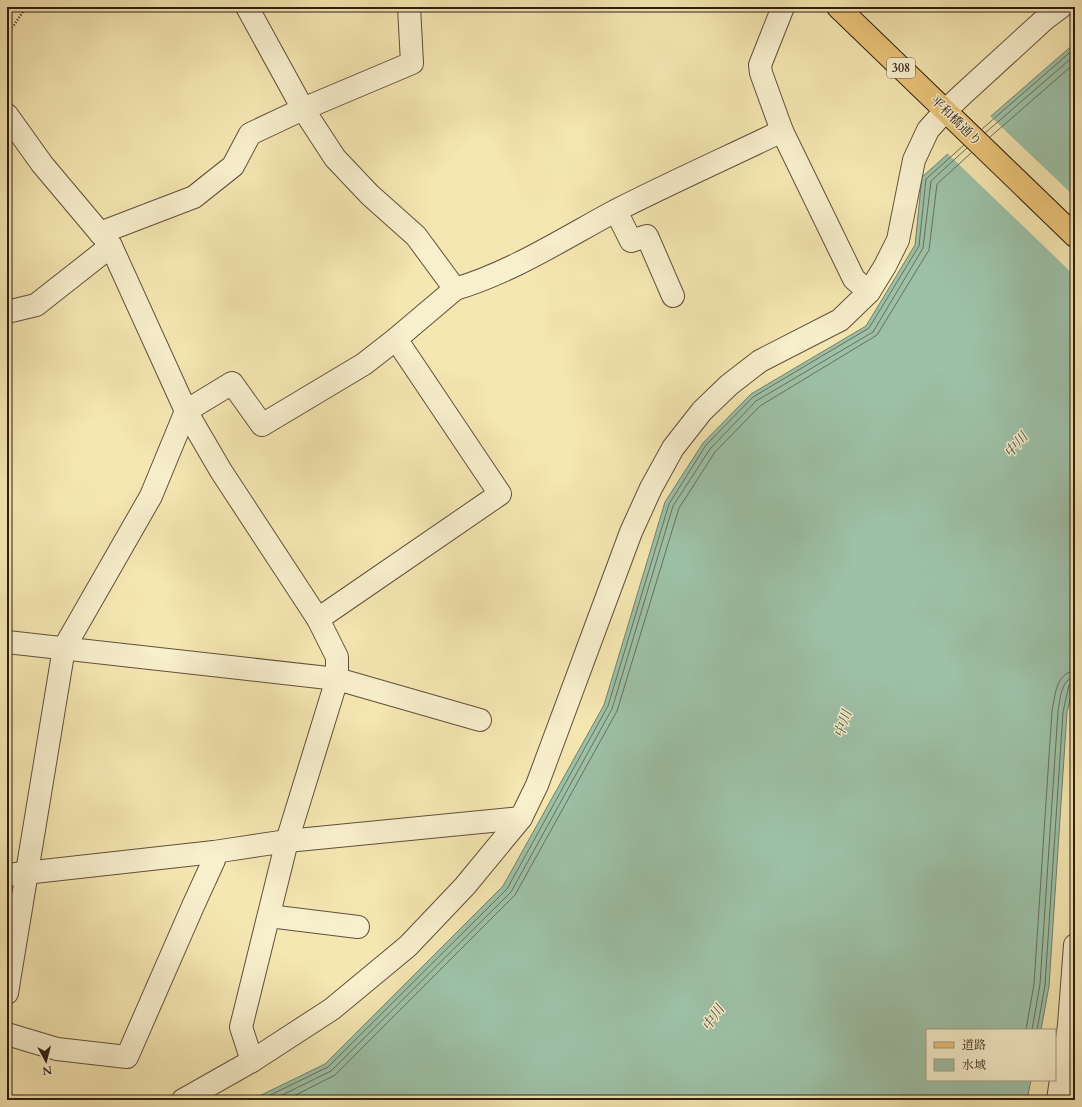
<svg xmlns="http://www.w3.org/2000/svg" width="1082" height="1107" viewBox="0 0 1082 1107" font-family="Cardo,'Noto Serif JP',serif">
<rect width="100%" height="100%" fill="#f5e7b2"/>
<filter id="stains"><feTurbulence type="fractalNoise" baseFrequency=".005" numOctaves="4"/><feColorMatrix values="0 0 0 0 .2 0 0 0 0 .09 0 0 0 0 .02 0 0 0 .5 -.17"/></filter>
<radialGradient id="worn" r=".72"><stop offset=".6" stop-color="#630" stop-opacity="0"/><stop offset="1" stop-color="#630" stop-opacity=".3"/></radialGradient>
<path fill="#9dc1a7" stroke="#71806c" d="M1075,43V680L1067,712L1049,986L1041,1030H927V1080H1031L1027,1100H251L325,1064L503,886L604,705L665,502L703,443L751,394L866,326L915,245L922,177L951,151Z"/>
<path fill="#f5e7b2" d="M989,115L1075,197V276L946,152Z"/>
<g fill="none" stroke-linecap="round" stroke-linejoin="round">
<g stroke="#66705d" stroke-width="1">
<path d="M982,129L1075,48"/>
<path d="M985,133L1075,55"/>
<path d="M990,137L1075,63"/>
<path d="M1026,1030L1034,984L1052,711C1055,696 1056,672 1075,671"/>
<path d="M1032,1030L1040,984L1058,711C1060,700 1061,678 1075,677"/>
<path d="M1037,1030L1045,985L1063,712L1069,685L1072,683L1075,682"/>
<path d="M260,1100L328,1067L507,889L608,706L669,504L706,445L753,397L869,328L919,246L926,179L964,145"/>
<path d="M272,1100L331,1071L511,892L612,709L673,506L710,449L756,401L873,332L923,248L931,181L967,148"/>
<path d="M286,1100L335,1075L515,895L617,711L679,508L715,452L760,406L877,335L929,250L937,184L971,153"/>
</g>
<defs>
<g id="minor">
<path d="M247,7L303,109L335,158L370,195L416,236L455,289C512,272 563,239 615,211C670,183 726,158 782,131L761,73L760,65L783,7"/>
<path d="M7,115L42,164L111,246L186,411L221,471L318,619L337,657V679L287,841L241,1027L252,1061"/>
<path d="M782,131L854,279L869,292"/>
<path d="M616,211L631,241L647,236L673,296"/>
<path d="M100,233L194,197L233,166L250,134L303,109L412,63L409,7"/>
<path d="M7,312L36,305L111,246"/>
<path d="M318,619L500,494L396,339"/>
<path d="M7,642L337,679L480,720"/>
<path d="M7,875L214,852L287,841L521,818"/>
<path d="M269,916L358,927"/>
<path d="M7,993L64,648L151,496L186,411L232,383L262,425L364,364L396,339L455,289"/>
<path d="M7,1034L57,1049L127,1057L193,906L214,860V852"/>
<path d="M183,1100L252,1061L332,1009L408,946L465,886L521,818L537,785L631,532L651,488L673,448L702,411L729,385L760,361L840,320L869,292L885,266L898,240L914,160L928,130L945,111L963,94L1045,19L1061,7"/>
<path d="M1058,1100L1069,1025L1075,945"/>
</g>
<path id="major" d="M838,7L1075,236"/>
</defs>
<use href="#minor" stroke="#60503b" stroke-width="24"/>
<use href="#major" stroke="#2e1e13" stroke-width="24"/>
<path stroke="#2e1e13" stroke-width="2.5" stroke-dasharray="1 2" stroke-linecap="butt" d="M7,31L14,25L26,7"/>
<use href="#minor" stroke="#f8efcd" stroke-width="22"/>
<use href="#major" stroke="#eac479" stroke-width="22"/>
</g>
<g text-anchor="middle" dominant-baseline="central" stroke-width="3" stroke-linejoin="round" paint-order="stroke">
<rect fill="#f8efcd" stroke="#6b5d4b" stroke-width="1" x="887" y="58" width="28" height="20" rx="3"/>
<g font-size="12" font-weight="bold" fill="#2e1e13">
<text x="901" y="68">308</text>
</g>
<g font-size="13" fill="#2e1e13" stroke="#f8efcd">
<text transform="translate(956 121) rotate(44)">平和橋通り</text>
</g>
<g font-size="14" font-style="italic" fill="#4f4f3f" stroke="#f8efcd">
<text transform="translate(1016 445) rotate(-48)">中川</text>
<text transform="translate(843 724) rotate(-71)">中川</text>
<text transform="translate(713 1018) rotate(-56)">中川</text>
</g>
</g>
<rect width="1082" height="1107" fill="none" stroke="#f5e7b2" stroke-width="24"/>
<rect x="8" y="8" width="1066" height="1091" fill="none" stroke="#2e1e13" stroke-width="2"/>
<rect x="12" y="12" width="1058" height="1083" fill="none" stroke="#2e1e13"/>
<rect x="926" y="1029" width="130" height="52" fill="#f8efcd" stroke="#a79b83"/>
<rect x="934" y="1042" width="20" height="6" fill="#eac479" stroke="#a79b83"/>
<text x="962" y="1049" font-size="12" fill="#2e1e13">道路</text>
<rect x="934" y="1059" width="20" height="12" fill="#9dc1a7" stroke="#a79b83"/>
<text x="962" y="1069" font-size="12" fill="#2e1e13">水域</text>
<g transform="translate(46 1061) rotate(173)" stroke="#f8efcd" stroke-width="3" paint-order="stroke">
<path d="M0-3L7 15L0 10L-7 15Z" fill="#2e1e13"/>
<text y="-6" font-size="11" font-weight="bold" text-anchor="middle" fill="#2e1e13">N</text>
</g>
<rect width="100%" height="100%" filter="url(#stains)"/>
<rect width="100%" height="100%" fill="url(#worn)"/>
</svg>
